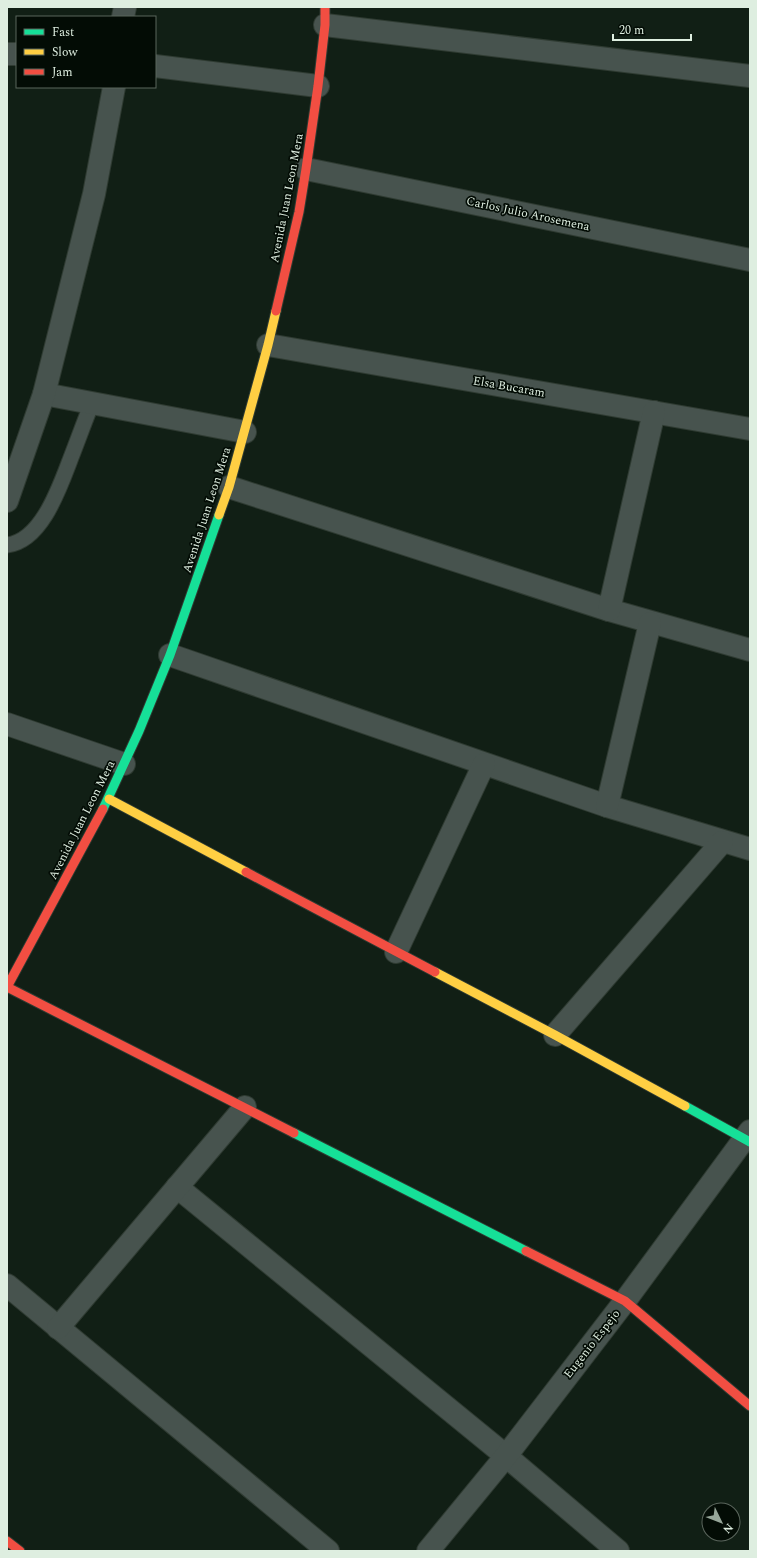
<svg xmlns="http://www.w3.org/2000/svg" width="757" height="1558" viewBox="0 0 757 1558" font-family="Spectral,serif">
<rect width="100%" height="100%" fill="#111f15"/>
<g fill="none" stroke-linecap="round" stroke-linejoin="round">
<defs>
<path id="lane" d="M7,545C43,541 61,483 72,455C79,437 85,420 92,403"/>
<g id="street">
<path d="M123,17L125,7"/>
<path d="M325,25L750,76"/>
<path d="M7,54H17"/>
<path d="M155,66L318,86"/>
<path d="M306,169L750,260"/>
<path d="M268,345L750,429"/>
<path d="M44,394L245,432"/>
<path d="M229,487L609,610L750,650"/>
<path d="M7,501L44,394L94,194L114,87"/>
<path d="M609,610L654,412"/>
<path d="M170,655L607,806L750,849"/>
<path d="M7,724L124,764"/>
<path d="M607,806L650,623"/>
<path d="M396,952L484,764"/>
<path d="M555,1035L722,842"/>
<path d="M177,1187L506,1456L618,1551"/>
<path d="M7,1285L328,1551"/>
<path d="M58,1328L245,1107"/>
<path d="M428,1551L506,1456L625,1301L750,1131"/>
</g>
<g id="fast">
<path d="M103,809L139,731L170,655L219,515"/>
<path d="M685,1106L750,1142"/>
<path d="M294,1133L526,1251"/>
</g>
<g id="slow">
<path d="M219,515L229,487L268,345L276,311"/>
<path d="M109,799L246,872"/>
<path d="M435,972L555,1035L685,1106"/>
</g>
<g id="jam">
<path d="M276,311L299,212L306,169L318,86L325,25V7"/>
<path d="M246,872L435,972"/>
<path d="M7,987L103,809"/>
<path d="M7,987L294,1133"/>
<path d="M526,1251L625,1301L750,1406"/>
<path d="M7,1541L20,1551"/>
</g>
</defs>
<use href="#lane" stroke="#2f3b32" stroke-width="17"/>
<use href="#street" stroke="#2f3b32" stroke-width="24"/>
<use href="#fast" stroke="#2f3b32" stroke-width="11"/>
<use href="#slow" stroke="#2f3b32" stroke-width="11"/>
<use href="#jam" stroke="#2f3b32" stroke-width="11"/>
<use href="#lane" stroke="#47534e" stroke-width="15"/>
<use href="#street" stroke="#47534e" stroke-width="22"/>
<use href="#fast" stroke="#16e098" stroke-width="9"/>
<use href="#slow" stroke="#ffcf43" stroke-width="9"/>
<use href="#jam" stroke="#f24e42" stroke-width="9"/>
</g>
<g text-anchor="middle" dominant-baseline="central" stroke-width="3.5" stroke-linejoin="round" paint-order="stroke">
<g font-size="12" fill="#deeee0" stroke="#030c05">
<text transform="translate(287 198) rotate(-79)">Avenida Juan Leon Mera</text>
<text transform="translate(528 214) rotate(12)">Carlos Julio Arosemena</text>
<text transform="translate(509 387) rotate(10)">Elsa Bucaram</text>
<text transform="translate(207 510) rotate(-72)">Avenida Juan Leon Mera</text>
<text transform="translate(82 820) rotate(-63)">Avenida Juan Leon Mera</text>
<text transform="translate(592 1344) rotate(-52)">Eugenio Espejo</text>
</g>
</g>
<rect width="757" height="1558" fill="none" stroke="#deeee0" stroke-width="16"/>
<rect x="16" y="16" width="140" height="72" fill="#030c05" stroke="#5b665d"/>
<rect x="24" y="29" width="20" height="6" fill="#16e098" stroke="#5b665d"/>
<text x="52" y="36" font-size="12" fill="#deeee0">Fast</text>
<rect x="24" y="49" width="20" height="6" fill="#ffcf43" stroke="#5b665d"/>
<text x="52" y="56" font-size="12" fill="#deeee0">Slow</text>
<rect x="24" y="69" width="20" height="6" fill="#f24e42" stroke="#5b665d"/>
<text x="52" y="76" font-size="12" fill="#deeee0">Jam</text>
<g transform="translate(721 1522) rotate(133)"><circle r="19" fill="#030c05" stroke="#5b665d"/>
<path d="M0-3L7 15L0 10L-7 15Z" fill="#96a699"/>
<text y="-6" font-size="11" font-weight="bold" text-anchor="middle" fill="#deeee0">N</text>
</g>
<path d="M613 34v6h78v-6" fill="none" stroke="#deeee0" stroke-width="2"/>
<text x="619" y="34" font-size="12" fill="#deeee0" stroke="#030c05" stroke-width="3" paint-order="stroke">20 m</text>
</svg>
